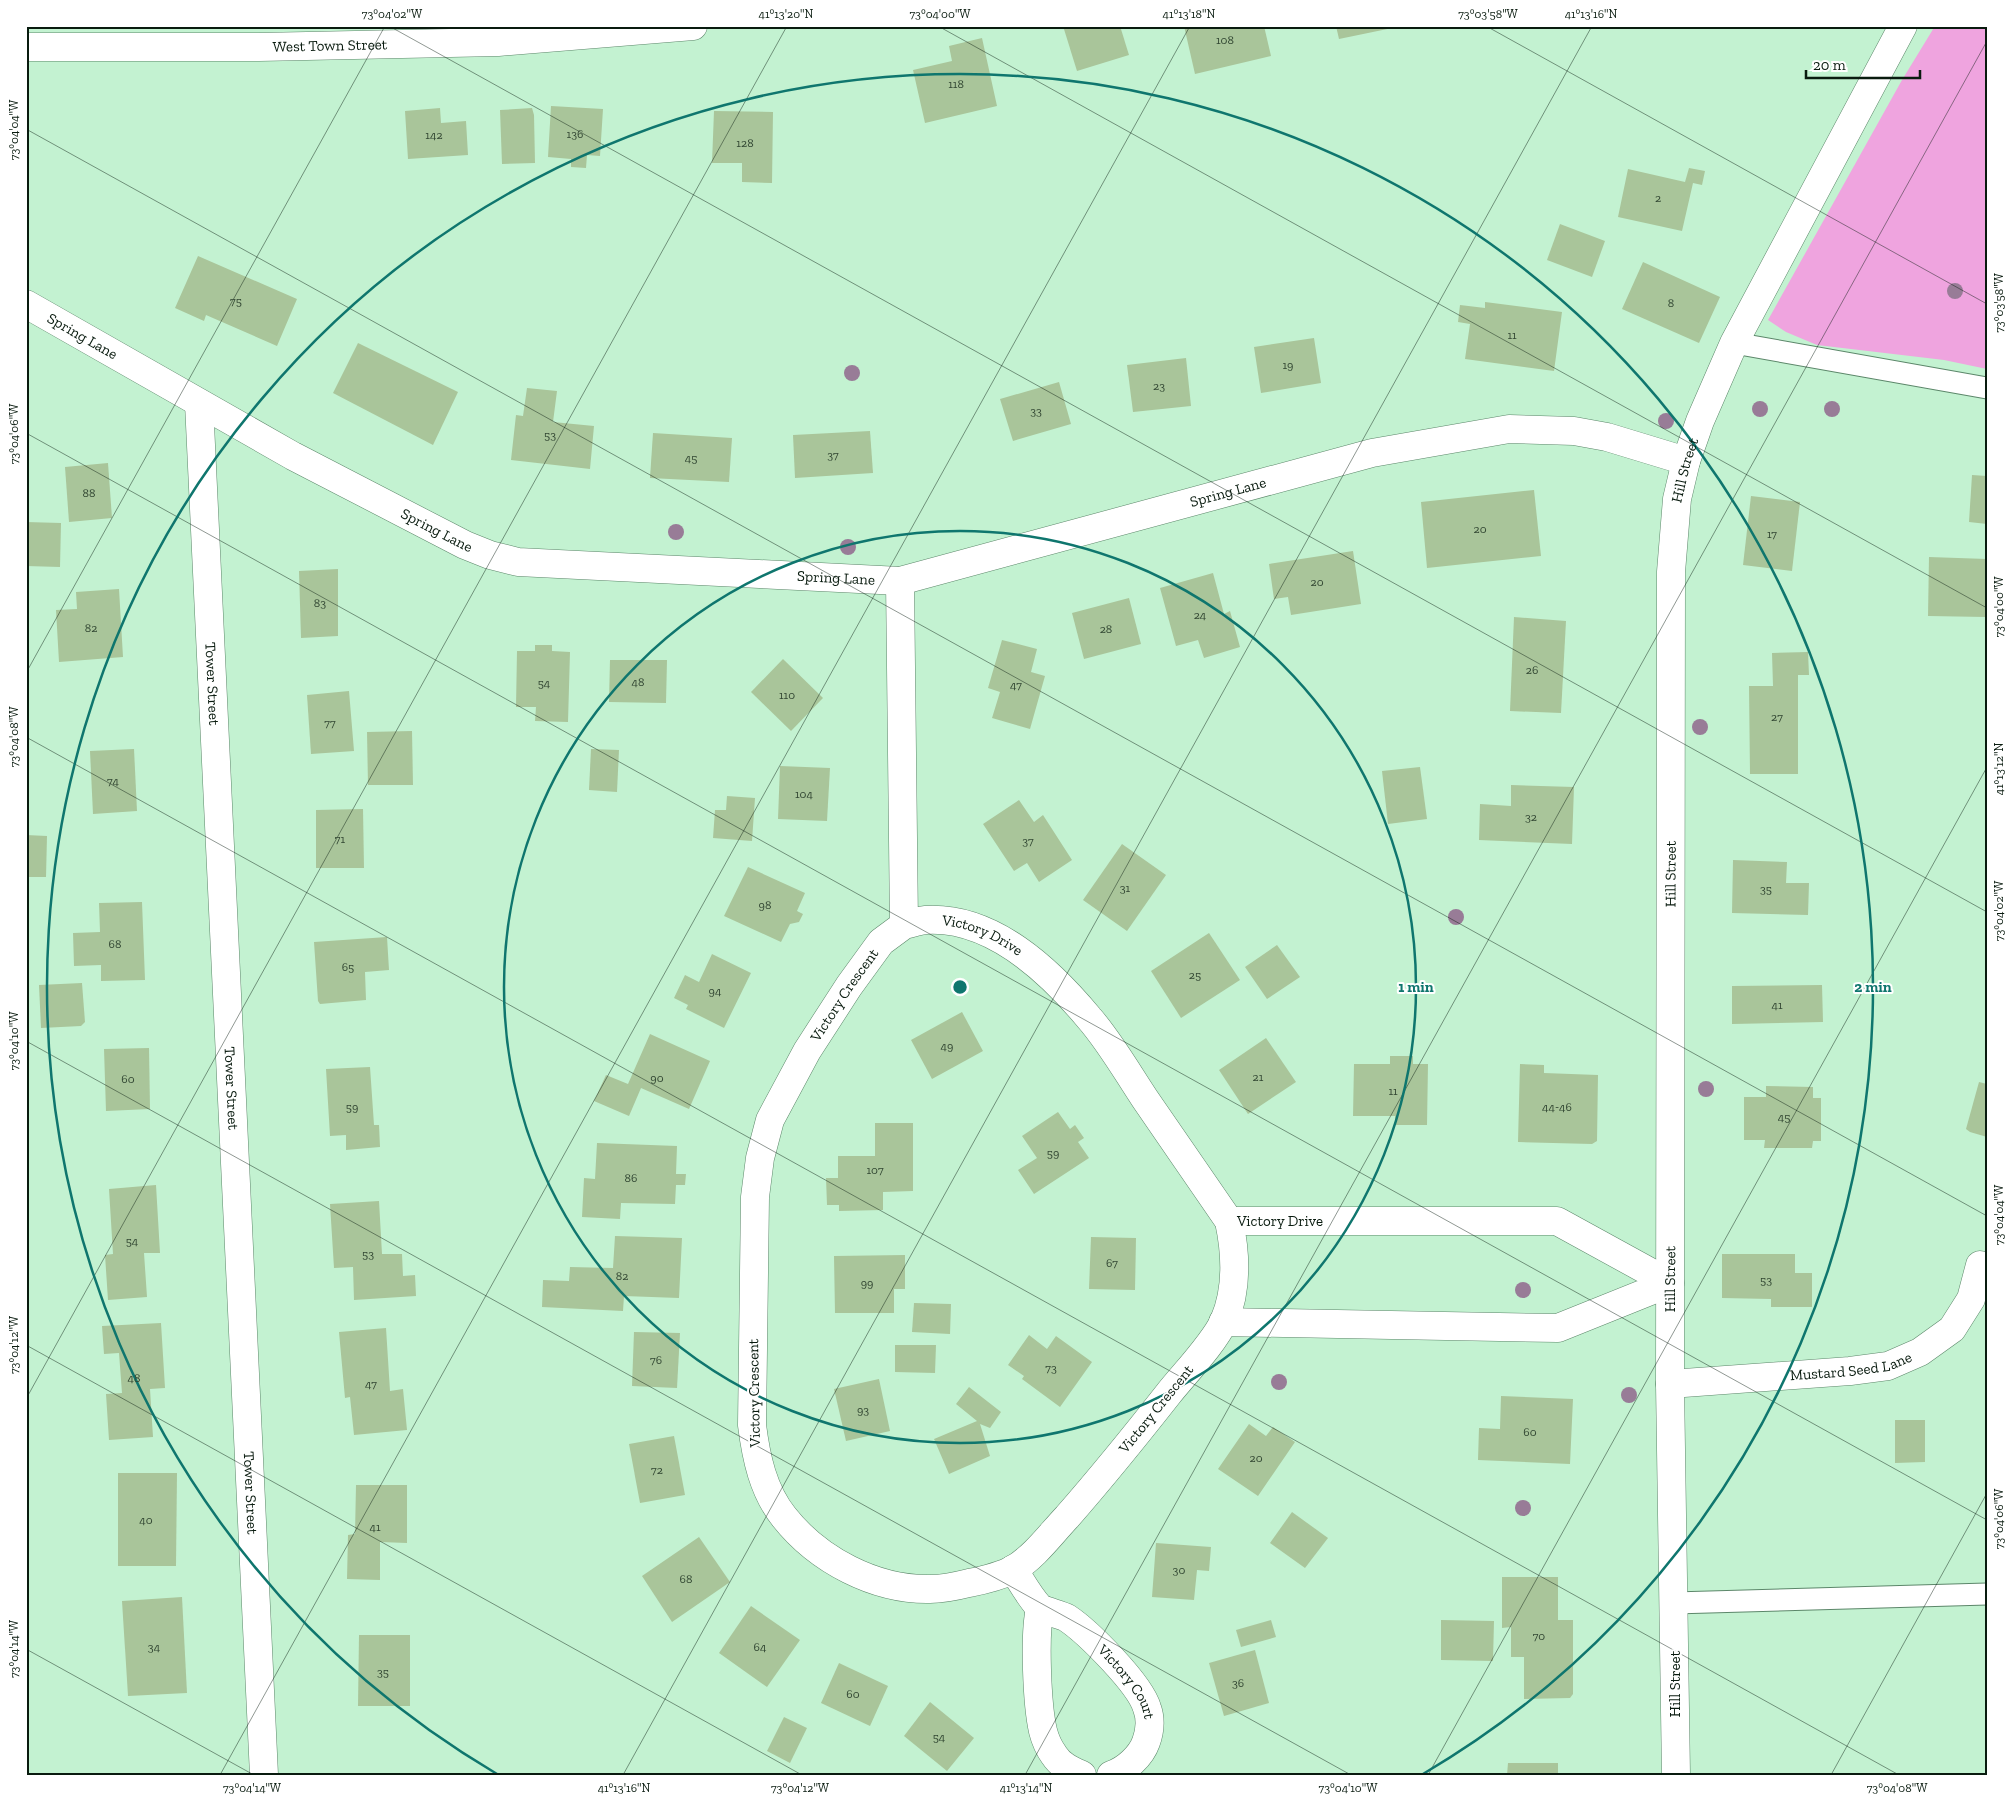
<svg xmlns="http://www.w3.org/2000/svg" width="2013" height="1801" viewBox="0 0 2013 1801" font-family="'Zilla Slab',serif">
<rect width="100%" height="100%" fill="#c3f2d1"/>
<path fill="#efa4df" d="M1935,26H1987V369L1944,360L1817,345L1786,332L1768,320L1902,80Z"/>
<g fill="#a9c59a">
<path d="M1063,26H1120L1129,55L1077,71Z"/>
<path d="M1184,26H1264L1271,56L1195,74Z"/>
<path d="M1336,26H1397V27L1339,39Z"/>
<path d="M982,38L997,106L925,123L913,70L952,61L949,46Z"/>
<path d="M551,106L603,109L600,156L587,155L586,168L571,167V159L548,157Z"/>
<path d="M440,108L441,123L466,121L468,155L408,159L405,111Z"/>
<path d="M532,108L534,115L535,163L502,164L500,110Z"/>
<path d="M714,111L773,112L772,183L742,182V163H712Z"/>
<path d="M1689,168L1705,171L1702,185L1693,183L1682,231L1618,217L1628,169L1685,182Z"/>
<path d="M1560,224L1605,241L1592,277L1547,260Z"/>
<path d="M198,256L297,299L277,346L206,315L204,321L175,308Z"/>
<path d="M1643,262L1720,297L1699,343L1622,309Z"/>
<path d="M1485,302L1562,312L1554,371L1465,359L1470,324L1458,322L1460,305L1485,308Z"/>
<path d="M1314,338L1321,383L1261,393L1254,347Z"/>
<path d="M358,343L458,392L433,445L333,393Z"/>
<path d="M1186,358L1191,406L1133,412L1127,365Z"/>
<path d="M1059,382L1071,424L1013,441L1000,399Z"/>
<path d="M527,388L557,391L553,422L594,426L590,469L511,460L516,415L523,416Z"/>
<path d="M870,431L873,473L795,478L793,435Z"/>
<path d="M653,433L732,438L729,482L650,478Z"/>
<path d="M108,463L112,518L69,522L65,467Z"/>
<path d="M1972,475L1987,476V524L1969,522Z"/>
<path d="M1534,490L1541,556L1427,568L1421,502Z"/>
<path d="M1751,496L1800,502L1792,571L1743,565Z"/>
<path d="M26,522L61,523L60,567L26,566Z"/>
<path d="M1353,551L1361,604L1291,615L1288,597L1274,599L1269,564Z"/>
<path d="M1929,557L1987,559L1986,617L1928,616Z"/>
<path d="M338,569V636L301,638L299,571Z"/>
<path d="M1213,573L1224,614L1230,611L1240,647L1204,658L1198,640L1176,646L1160,588Z"/>
<path d="M119,589L123,657L59,662L56,610L77,609L76,592Z"/>
<path d="M1129,598L1141,644L1084,659L1072,613Z"/>
<path d="M1514,617L1566,621L1561,713L1510,711Z"/>
<path d="M1002,640L1037,649L1031,672L1045,676L1030,729L992,718L1000,692L988,688Z"/>
<path d="M535,645H552V651L570,652L568,722L535,721L536,707H516L517,651H535Z"/>
<path d="M1808,652L1809,675H1798V774H1750L1749,686H1773L1772,653Z"/>
<path d="M783,659L823,698L791,731L751,692Z"/>
<path d="M610,660H667L666,703L609,702Z"/>
<path d="M349,691L354,751L311,754L307,695Z"/>
<path d="M412,731L413,785H368L367,732Z"/>
<path d="M134,749L137,811L93,814L90,751Z"/>
<path d="M591,749L619,750L617,792L589,790Z"/>
<path d="M780,766L830,768L827,821L778,819Z"/>
<path d="M1420,767L1427,819L1388,824L1382,771Z"/>
<path d="M1511,785L1574,787L1572,844L1479,840L1480,804L1511,806Z"/>
<path d="M727,796L755,798L752,841L713,838L715,810H726Z"/>
<path d="M1019,800L1034,822L1043,815L1072,860L1039,882L1027,863L1014,871L983,824Z"/>
<path d="M363,809L364,868H316V810Z"/>
<path d="M26,835L47,836L46,877H26Z"/>
<path d="M1122,844L1166,875L1127,931L1083,900Z"/>
<path d="M1733,860L1787,862L1786,883H1809L1808,915L1732,913Z"/>
<path d="M748,867L805,893L797,911L803,914L799,922L790,924L781,942L724,916Z"/>
<path d="M142,902L145,980L101,981V965L74,966L73,933L100,932L99,903Z"/>
<path d="M1209,933L1240,980L1181,1018L1151,971Z"/>
<path d="M387,937L389,970L365,972L366,1000L320,1004L318,1001L314,942Z"/>
<path d="M1277,945L1300,977L1267,999L1245,967Z"/>
<path d="M712,954L751,973L724,1028L686,1009L688,1005L674,998L685,975L699,982Z"/>
<path d="M82,983L85,1022L81,1026L41,1028L39,985Z"/>
<path d="M1822,985L1823,1022L1732,1024V986Z"/>
<path d="M962,1012L983,1051L932,1079L911,1040Z"/>
<path d="M650,1034L710,1061L689,1109L641,1088L629,1116L594,1101L606,1075L628,1084Z"/>
<path d="M1266,1038L1296,1082L1248,1114L1219,1070Z"/>
<path d="M149,1048L150,1109L106,1111L104,1049Z"/>
<path d="M1390,1056H1413V1064H1428L1427,1125H1395V1116H1353L1354,1064H1390Z"/>
<path d="M1520,1064L1544,1065V1073L1598,1075L1597,1141L1592,1144L1518,1142Z"/>
<path d="M370,1067L374,1125H379L380,1147L346,1150V1135L330,1136L326,1069Z"/>
<path d="M1979,1082L1987,1084V1137L1970,1132L1966,1129Z"/>
<path d="M1766,1086L1813,1087V1098H1821V1141H1813L1812,1148H1764L1765,1140H1744V1097H1766Z"/>
<path d="M1058,1112L1070,1129L1075,1125L1084,1138L1078,1142L1089,1158L1034,1194L1018,1170L1037,1158L1022,1136Z"/>
<path d="M875,1123H913V1191L883,1192V1210L839,1211V1205H827L826,1178H838V1156H875Z"/>
<path d="M597,1143L677,1146L676,1174H686L685,1185H676L675,1204L621,1203L620,1219L582,1217L584,1178L595,1179Z"/>
<path d="M156,1185L160,1253H144L147,1297L108,1300L105,1255L113,1254L109,1189Z"/>
<path d="M379,1201L382,1254H402L403,1276L415,1275L416,1296L354,1300L353,1267L334,1268L330,1204Z"/>
<path d="M615,1236L682,1238L679,1298L624,1296L623,1311L542,1307L543,1280L569,1281L570,1267L613,1268Z"/>
<path d="M1091,1237L1136,1238L1135,1290L1089,1289Z"/>
<path d="M1722,1254H1795V1273H1812V1307H1771V1299L1722,1298Z"/>
<path d="M905,1255V1289H894V1313H835L834,1256Z"/>
<path d="M914,1303L951,1304L950,1334L912,1332Z"/>
<path d="M161,1323L165,1388L150,1389L153,1437L109,1440L106,1394L122,1393L119,1353L104,1354L102,1326Z"/>
<path d="M386,1328L390,1391L403,1389L407,1430L354,1435L350,1397L345,1398L339,1332Z"/>
<path d="M634,1332L680,1333L677,1388L632,1386Z"/>
<path d="M1029,1335L1047,1349L1056,1336L1092,1362L1060,1407L1022,1379L1024,1376L1008,1365Z"/>
<path d="M895,1345H936L935,1373L895,1372Z"/>
<path d="M879,1379L890,1431L846,1441L834,1389Z"/>
<path d="M969,1387L1001,1412L990,1428L980,1424L990,1456L949,1474L934,1439L977,1421L956,1404Z"/>
<path d="M1501,1396L1573,1399L1570,1464L1478,1460L1479,1428L1500,1429Z"/>
<path d="M1895,1420H1925V1462L1895,1463Z"/>
<path d="M1249,1424L1266,1436L1273,1427L1295,1442L1258,1496L1218,1469Z"/>
<path d="M674,1436L685,1495L640,1503L629,1444Z"/>
<path d="M118,1473H177L176,1566H118Z"/>
<path d="M356,1485H407V1543L380,1542V1580L347,1579L348,1535L355,1534Z"/>
<path d="M1292,1512L1328,1538L1305,1568L1270,1543Z"/>
<path d="M699,1537L730,1582L672,1622L642,1576Z"/>
<path d="M1156,1543L1211,1547L1209,1571L1197,1570L1194,1600L1152,1597Z"/>
<path d="M1502,1577H1558V1620H1573V1694L1570,1698L1524,1699V1657H1511V1627L1502,1628Z"/>
<path d="M182,1597L187,1693L128,1696L122,1601Z"/>
<path d="M751,1606L800,1640L767,1687L719,1653Z"/>
<path d="M1271,1620L1276,1637L1241,1647L1236,1630Z"/>
<path d="M1441,1620L1494,1621L1493,1661L1441,1660Z"/>
<path d="M359,1635H410V1706H358Z"/>
<path d="M1255,1650L1269,1703L1224,1716L1209,1663Z"/>
<path d="M839,1663L888,1686L870,1726L821,1703Z"/>
<path d="M930,1702L974,1738L947,1771L904,1736Z"/>
<path d="M784,1717L807,1728L790,1763L767,1751Z"/>
<path d="M1508,1763H1558V1775H1507Z"/>
</g>
<g fill="none" stroke-linecap="round" stroke-linejoin="round">
<defs>
<g id="service">
<path d="M1734,343L1987,388"/>
<path d="M1674,1603L1987,1594"/>
</g>
<g id="minor">
<path id="s1" d="M26,47H259L498,42L693,26"/>
<path id="s2" d="M26,304L293,456L465,545L490,555L518,562L900,581L1372,453L1509,429L1574,431L1607,437L1686,461"/>
<path id="s3" d="M199,403L264,1775"/>
<path id="s4" d="M900,581L904,925C911,923 918,921 926,920C992,916 1049,970 1089,1018C1110,1042 1127,1072 1145,1099C1173,1140 1201,1180 1229,1221C1236,1254 1238,1289 1224,1321C1214,1343 1185,1373 1169,1393C1136,1435 1102,1477 1067,1517C1050,1535 1035,1556 1014,1569C1001,1576 984,1580 969,1583C957,1586 943,1589 930,1589C875,1590 818,1560 784,1517C763,1491 756,1457 752,1425L755,1197L760,1158L770,1120L807,1051L849,986L881,942L904,925"/>
<path d="M1223,1322L1558,1328L1670,1283L1557,1221H1229"/>
<path id="s5" d="M1670,1384L1850,1371L1888,1366L1920,1352L1952,1329L1971,1299L1980,1265"/>
<path id="s6" d="M1013,1569C1021,1581 1029,1596 1039,1607C1043,1611 1060,1614 1067,1618C1088,1632 1140,1684 1147,1708C1151,1719 1150,1731 1146,1742C1141,1756 1126,1770 1111,1775"/>
<path d="M1040,1609C1034,1634 1037,1705 1043,1731C1045,1739 1049,1748 1054,1755C1061,1766 1071,1770 1082,1775"/>
<path id="s7" d="M1676,1775L1670,1384L1671,572L1677,499L1686,461L1700,421L1734,343L1903,26"/>
</g>
</defs>
<use href="#service" stroke="#5c876a" stroke-width="23"/>
<use href="#minor" stroke="#5c876a" stroke-width="29"/>
<use href="#service" stroke="#fff" stroke-width="21"/>
<use href="#minor" stroke="#fff" stroke-width="28"/>
</g>
<g fill="#987c97">
<circle cx="1955" cy="291" r="8"/>
<circle cx="852" cy="373" r="8"/>
<circle cx="1760" cy="409" r="8"/>
<circle cx="1832" cy="409" r="8"/>
<circle cx="1666" cy="421" r="8"/>
<circle cx="676" cy="532" r="8"/>
<circle cx="848" cy="547" r="8"/>
<circle cx="1700" cy="727" r="8"/>
<circle cx="1456" cy="917" r="8"/>
<circle cx="1706" cy="1089" r="8"/>
<circle cx="1523" cy="1290" r="8"/>
<circle cx="1279" cy="1382" r="8"/>
<circle cx="1629" cy="1395" r="8"/>
<circle cx="1523" cy="1508" r="8"/>
</g>
<path fill="none" stroke="#091b0f" stroke-width="1" stroke-opacity="0.45" d="M389,26L1987,912M938,26L1987,608M1486,26L1987,304M26,129L1987,1216M26,433L1987,1520M26,673L385,26M26,737L1899,1775M26,1041L1351,1775M26,1345L802,1775M26,1399L787,26M26,1649L254,1775M220,1775L1190,26M623,1775L1592,26M1025,1775L1987,41M1428,1775L1987,767M1831,1775L1987,1493"/>
<g fill="none" stroke="#0f766e" stroke-width="2.5">
<circle cx="960" cy="987" r="456"/>
<path d="M497 1774A913 913 0 1 1 1423 1774"/>
</g>
<g text-anchor="middle" dominant-baseline="central" stroke-width="4" stroke-linejoin="round" paint-order="stroke">
<g font-size="12" fill="#314632">
<text x="1225" y="40">108</text>
<text x="956" y="84">118</text>
<text x="575" y="134">136</text>
<text x="434" y="135">142</text>
<text x="745" y="143">128</text>
<text x="1658" y="198">2</text>
<text x="236" y="301">75</text>
<text x="1671" y="303">8</text>
<text x="1512" y="335">11</text>
<text x="1288" y="365">19</text>
<text x="1159" y="386">23</text>
<text x="1036" y="411">33</text>
<text x="550" y="435">53</text>
<text x="833" y="455">37</text>
<text x="691" y="458">45</text>
<text x="89" y="493">88</text>
<text x="1480" y="529">20</text>
<text x="1772" y="534">17</text>
<text x="1317" y="582">20</text>
<text x="320" y="603">83</text>
<text x="1200" y="615">24</text>
<text x="91" y="628">82</text>
<text x="1106" y="629">28</text>
<text x="1532" y="670">26</text>
<text x="638" y="682">48</text>
<text x="544" y="683">54</text>
<text x="1016" y="685">47</text>
<text x="787" y="695">110</text>
<text x="1777" y="717">27</text>
<text x="330" y="723">77</text>
<text x="113" y="781">74</text>
<text x="804" y="794">104</text>
<text x="1531" y="817">32</text>
<text x="340" y="839">71</text>
<text x="1028" y="841">37</text>
<text x="1125" y="888">31</text>
<text x="1766" y="889">35</text>
<text x="765" y="905">98</text>
<text x="115" y="944">68</text>
<text x="348" y="967">65</text>
<text x="1195" y="975">25</text>
<text x="715" y="991">94</text>
<text x="1777" y="1005">41</text>
<text x="947" y="1046">49</text>
<text x="1258" y="1077">21</text>
<text x="657" y="1078">90</text>
<text x="128" y="1079">60</text>
<text x="1393" y="1091">11</text>
<text x="352" y="1107">59</text>
<text x="1557" y="1107">44-46</text>
<text x="1784" y="1117">45</text>
<text x="1053" y="1153">59</text>
<text x="875" y="1170">107</text>
<text x="631" y="1178">86</text>
<text x="132" y="1241">54</text>
<text x="368" y="1254">53</text>
<text x="1112" y="1263">67</text>
<text x="622" y="1276">82</text>
<text x="1766" y="1280">53</text>
<text x="867" y="1283">99</text>
<text x="656" y="1360">76</text>
<text x="1051" y="1368">73</text>
<text x="134" y="1378">48</text>
<text x="371" y="1384">47</text>
<text x="863" y="1410">93</text>
<text x="1530" y="1432">60</text>
<text x="1256" y="1458">20</text>
<text x="657" y="1470">72</text>
<text x="146" y="1520">40</text>
<text x="375" y="1527">41</text>
<text x="1179" y="1570">30</text>
<text x="686" y="1579">68</text>
<text x="1539" y="1636">70</text>
<text x="154" y="1647">34</text>
<text x="760" y="1647">64</text>
<text x="383" y="1672">35</text>
<text x="1238" y="1683">36</text>
<text x="853" y="1694">60</text>
<text x="939" y="1737">54</text>
</g>
<g font-size="15" fill="#091b0f" stroke="#fff">
<text stroke="none"><textPath href="#s1" startOffset="304">West Town Street</textPath></text>
<text stroke="none"><textPath href="#s2" startOffset="65">Spring Lane</textPath></text>
<text stroke="none"><textPath href="#s7" startOffset="1306">Hill Street</textPath></text>
<text stroke="none"><textPath href="#s2" startOffset="1279">Spring Lane</textPath></text>
<text stroke="none"><textPath href="#s2" startOffset="469">Spring Lane</textPath></text>
<text stroke="none"><textPath href="#s2" startOffset="875">Spring Lane</textPath></text>
<text stroke="none"><textPath href="#s3" startOffset="281">Tower Street</textPath></text>
<text stroke="none"><textPath href="#s7" startOffset="901">Hill Street</textPath></text>
<text stroke="none"><textPath href="#s4" startOffset="426">Victory Drive</textPath></text>
<text stroke="none"><textPath href="#s4" startOffset="2044">Victory Crescent</textPath></text>
<text stroke="none"><textPath href="#s3" startOffset="686">Tower Street</textPath></text>
<text x="1280" y="1221">Victory Drive</text>
<text stroke="none"><textPath href="#s7" startOffset="496">Hill Street</textPath></text>
<text stroke="none"><textPath href="#s5" startOffset="182">Mustard Seed Lane</textPath></text>
<text transform="translate(754 1393) rotate(-91)">Victory Crescent</text>
<text transform="translate(1156 1409) rotate(-51)">Victory Crescent</text>
<text stroke="none"><textPath href="#s3" startOffset="1091">Tower Street</textPath></text>
<text transform="translate(1675 1684) rotate(-90)">Hill Street</text>
<text stroke="none"><textPath href="#s6" startOffset="165">Victory Court</textPath></text>
</g>
</g>
<circle cx="960" cy="987" r="8" fill="#0f766e" stroke="#fff" stroke-width="2.5"/>
<g font-size="15" text-anchor="middle" font-weight="bold" fill="#0f766e" stroke="#fff" stroke-width="4" stroke-linejoin="round" paint-order="stroke">
<text x="1416" y="992">1 min</text>
<text x="1873" y="992">2 min</text>
</g>
<rect width="2013" height="1801" fill="none" stroke="#ffffff" stroke-width="55"/>
<path d="M1806 70v8h114v-8" fill="none" stroke="#091b0f" stroke-width="2.5"/>
<text x="1813" y="70" font-size="15" fill="#091b0f" stroke="#ffffff" stroke-width="4" paint-order="stroke">20 m</text>
<rect x="28" y="28" width="1958" height="1746" fill="none" stroke="#091b0f" stroke-width="2"/>
<g font-size="12" text-anchor="middle" fill="#091b0f">
<text x="392" y="18">73°04'02"W</text>
<text x="786" y="18">41°13'20"N</text>
<text x="940" y="18">73°04'00"W</text>
<text x="1189" y="18">41°13'18"N</text>
<text x="1488" y="18">73°03'58"W</text>
<text x="1591" y="18">41°13'16"N</text>
<text transform="translate(14 130) rotate(-90)" y="4">73°04'04"W</text>
<text transform="translate(1999 303) rotate(-90)" y="4">73°03'58"W</text>
<text transform="translate(14 434) rotate(-90)" y="4">73°04'06"W</text>
<text transform="translate(1999 607) rotate(-90)" y="4">73°04'00"W</text>
<text transform="translate(14 737) rotate(-90)" y="4">73°04'08"W</text>
<text transform="translate(1999 769) rotate(-90)" y="4">41°13'12"N</text>
<text transform="translate(1999 911) rotate(-90)" y="4">73°04'02"W</text>
<text transform="translate(14 1041) rotate(-90)" y="4">73°04'10"W</text>
<text transform="translate(1999 1215) rotate(-90)" y="4">73°04'04"W</text>
<text transform="translate(14 1345) rotate(-90)" y="4">73°04'12"W</text>
<text transform="translate(1999 1519) rotate(-90)" y="4">73°04'06"W</text>
<text transform="translate(14 1649) rotate(-90)" y="4">73°04'14"W</text>
<text x="252" y="1792">73°04'14"W</text>
<text x="624" y="1792">41°13'16"N</text>
<text x="800" y="1792">73°04'12"W</text>
<text x="1026" y="1792">41°13'14"N</text>
<text x="1348" y="1792">73°04'10"W</text>
<text x="1897" y="1792">73°04'08"W</text>
</g>
</svg>
